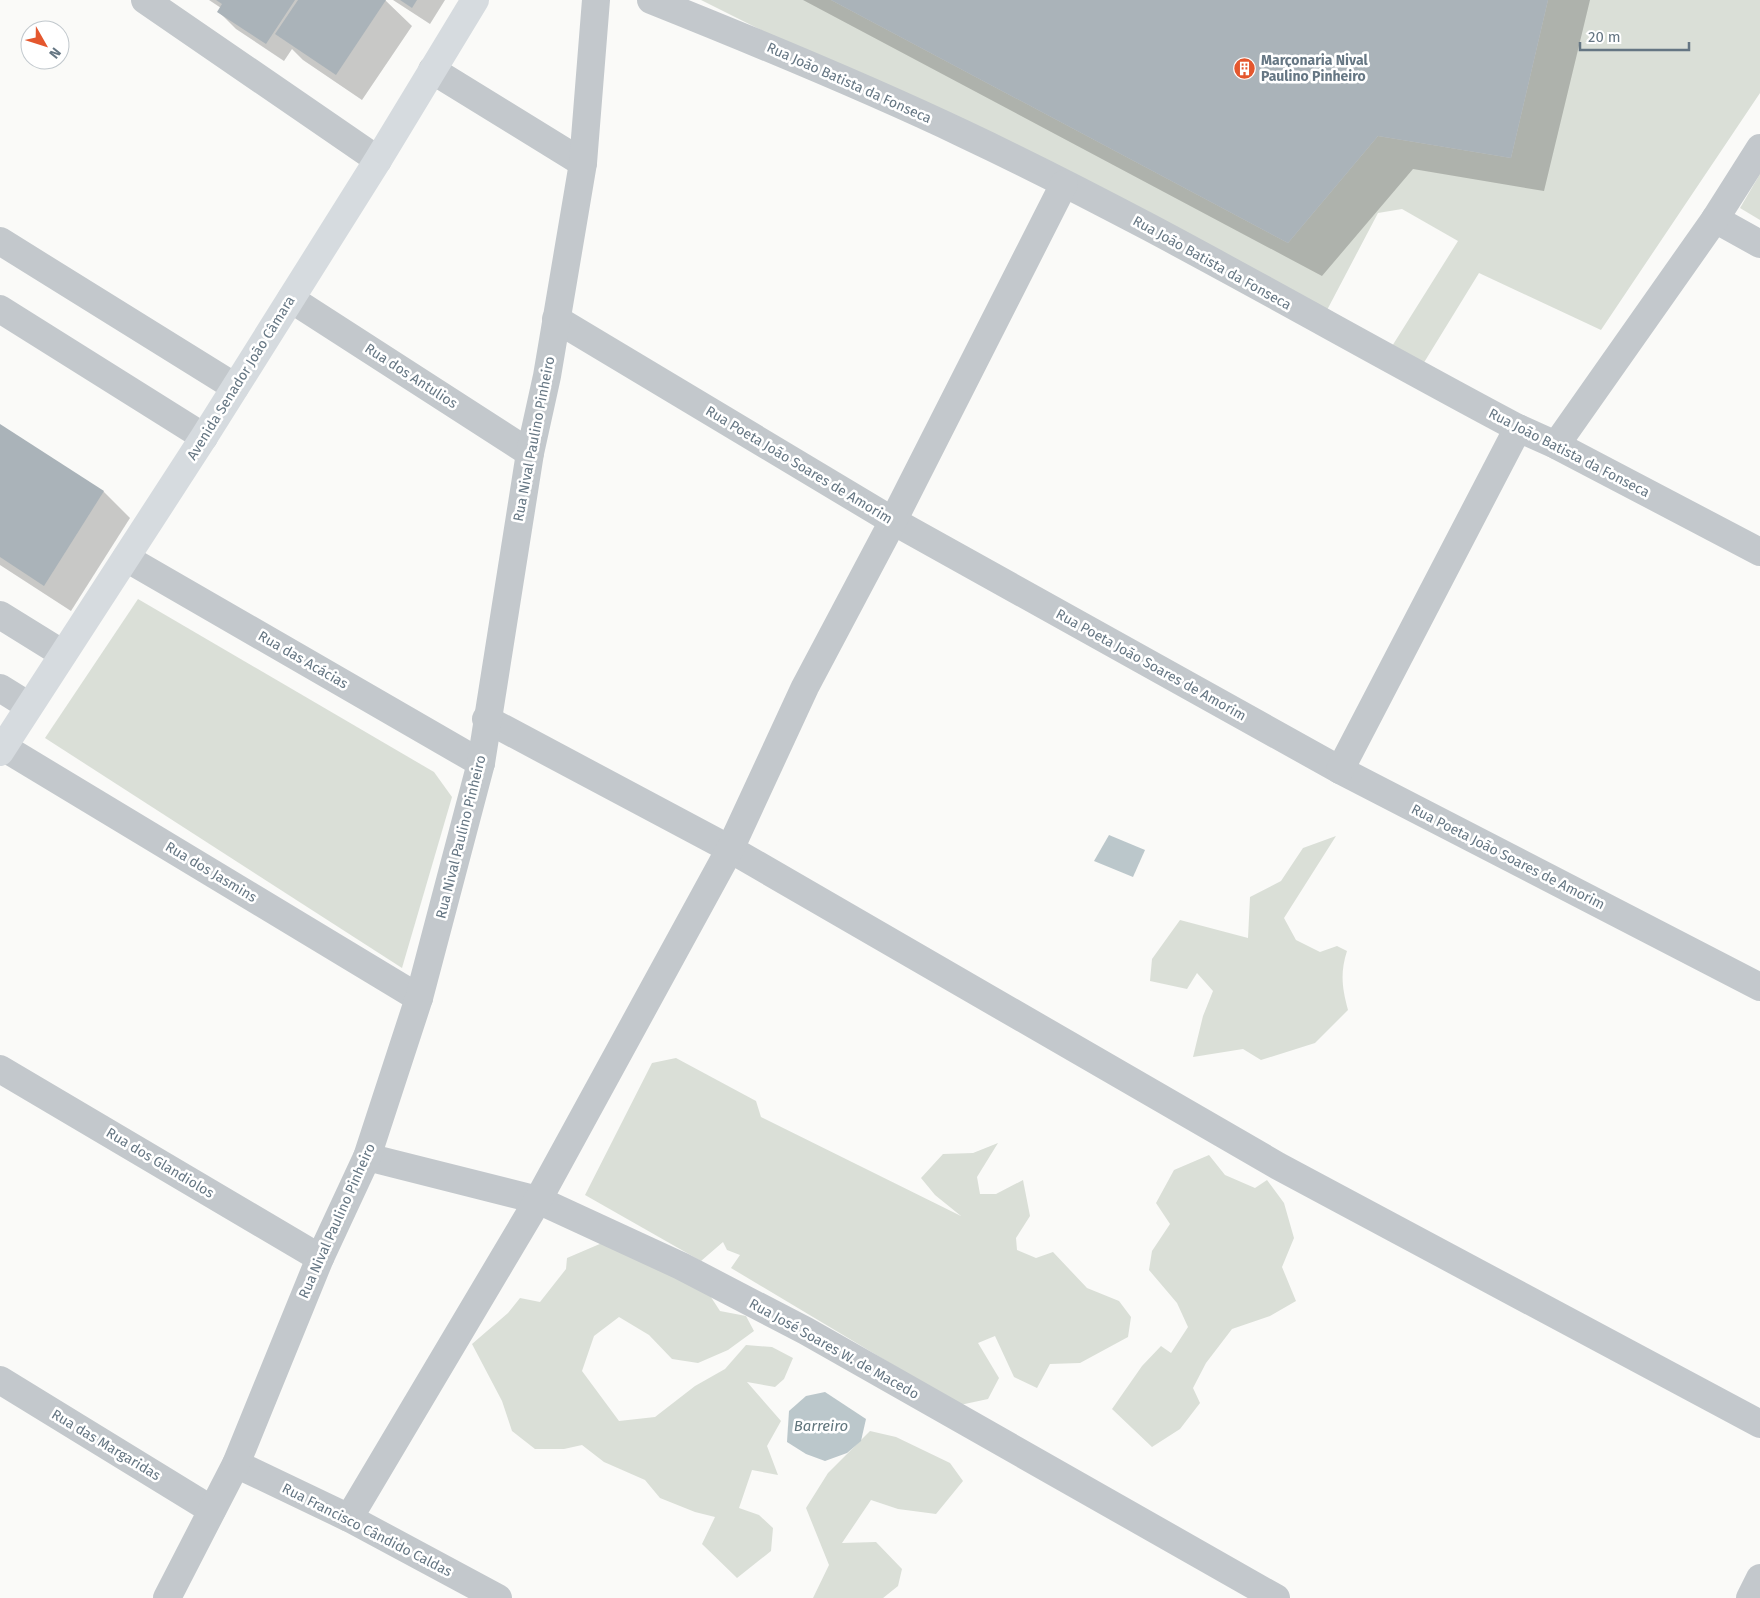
<svg xmlns="http://www.w3.org/2000/svg" width="1760" height="1598" viewBox="0 0 1760 1598" font-family="'Fira Sans',sans-serif">
<rect width="100%" height="100%" fill="#fafaf8"/>
<g fill="#dadfd7">
<path d="M701,0H831L1288,243L1378,136L1511,158L1548,0H1760V93L1601,330L1479,273L1420,369L1389,351L1458,241L1402,209L1378,213L1326,312Z"/>
<path d="M1760,174V220L1740,208Z"/>
<path d="M138,599L434,772L452,797L402,968L45,738Z"/>
<path d="M1336,836L1284,918L1296,940L1320,952L1337,946L1347,951C1340,973 1342,988 1348,1010L1315,1043L1261,1060L1243,1049L1193,1057L1203,1016L1213,991L1197,973L1187,989L1150,981L1152,959L1180,920L1248,938L1250,897L1281,881L1303,848Z"/>
<path d="M676,1058L756,1101L761,1117L961,1216L935,1195L921,1178L943,1154L973,1153L998,1143L977,1177L980,1194H996L1023,1180L1030,1216L1016,1238L1017,1250L1036,1258L1053,1252L1087,1288L1119,1301L1131,1317L1128,1337L1080,1363L1050,1364L1037,1388L1014,1377L995,1336L978,1343L999,1378L988,1399L960,1405L731,1268L740,1255L727,1250L723,1242L701,1261L585,1195L652,1063Z"/>
<path d="M1209,1155L1225,1175L1255,1188L1267,1180L1284,1203L1294,1238L1282,1267L1296,1301L1270,1316L1232,1329L1206,1363L1193,1388L1200,1403L1180,1429L1152,1447L1112,1409L1142,1366L1161,1346L1171,1353L1188,1327L1177,1303L1149,1270L1152,1251L1170,1224L1156,1203L1174,1170Z"/>
<path d="M602,1243L707,1291L720,1311L746,1316L754,1331L728,1350L698,1363L672,1359L649,1335L619,1317L594,1336L582,1371L619,1421L655,1417L695,1386L725,1369L746,1345L772,1347L793,1358L784,1379L775,1387L747,1382L781,1421L767,1446L778,1475L752,1470L739,1508L759,1515L773,1528L771,1551L737,1578L702,1544L715,1517L695,1512L660,1498L645,1480L604,1462L582,1445L564,1449H535L512,1431L502,1401L472,1344L508,1313L520,1298L540,1302L566,1269L567,1258Z"/>
<path d="M870,1431L896,1437L950,1463L963,1481L936,1514L898,1509L871,1500L842,1543L876,1542L902,1569L898,1586L883,1598H813L829,1565L806,1508L828,1473Z"/>
</g>
<g fill="#bbc7cb">
<path d="M1109,835L1145,850L1133,877L1094,861Z"/>
<path d="M825,1392L866,1419L861,1441L847,1453L825,1461L806,1454L787,1442L789,1411L806,1396Z"/>
</g>
<g fill="#0003">
<path d="M209,0H385L412,26L362,100L303,60L292,49L284,61L236,29L219,12L221,8Z"/>
<path d="M393,0H445L430,24Z"/>
<path d="M803,0H1590L1544,191L1413,169L1322,276Z"/>
<path d="M0,426L104,492L130,518L71,611L0,565Z"/>
</g>
<g fill="#aab3b9">
<path d="M216,0H295L266,44L217,12L222,4Z"/>
<path d="M298,0H386L336,75L275,34Z"/>
<path d="M400,0H417L412,8Z"/>
<path d="M831,0H1548L1511,158L1378,136L1288,243Z"/>
<path d="M0,424L104,491L44,586L0,557Z"/>
</g>
<g fill="none" stroke-linecap="round" stroke-linejoin="round">
<g stroke="#c3c8cc" stroke-width="28">
<path d="M145,0L378,160"/>
<path d="M651,0C756,42 861,85 964,134C1153,223 1333,330 1518,428L1556,445L1760,552"/>
<path d="M432,70L583,163"/>
<path d="M1715,219L1760,244"/>
<path d="M0,241L235,387"/>
<path d="M291,299L530,453"/>
<path d="M0,309L204,437"/>
<path d="M556,319L893,521L1340,770L1760,987"/>
<path d="M1556,445L1715,219L1760,148"/>
<path d="M126,558L481,763"/>
<path d="M0,615L63,654"/>
<path d="M0,688L29,706"/>
<path d="M486,719L730,849L1278,1166L1760,1424"/>
<path d="M3,747L419,998"/>
<path d="M1340,770L1518,428"/>
<path d="M0,1069L320,1258"/>
<path d="M367,1157L538,1200L681,1266L806,1331L1276,1598"/>
<path d="M0,1380L212,1510"/>
<path d="M236,1464L349,1518L498,1598"/>
<path d="M349,1518L538,1200L730,849L805,687L893,521L1064,184"/>
<path d="M167,1598L236,1464L320,1258L367,1157L419,998L481,763L530,453L547,376L583,163L596,0"/>
<path d="M1750,1598L1760,1578"/>
</g>
<path stroke="#d6dbdf" stroke-width="28" d="M0,752L204,437L378,160L475,0"/>
</g>
<defs>
<symbol id="building-disc" viewBox="-11 -11 22 22"><circle r="9.5" fill="#e4572e" stroke="#fff"/><path d="M-4-6H4V6H1V3H-1V6H-4ZM-2.5-4.3h1.7v1.8h-1.7ZM.8-4.3h1.7v1.8H.8ZM-2.5-1h1.7V.8h-1.7ZM.8-1h1.7V.8H.8Z" fill="#fff"/></symbol>
</defs>
<g fill-rule="evenodd">
<use href="#building-disc" x="1232" y="56" width="25" height="25"/>
</g>
<g text-anchor="middle" dominant-baseline="central" stroke-width="5" stroke-linejoin="round" paint-order="stroke">
<g font-size="14" font-weight="bold" fill="#657683" stroke="#fff" text-anchor="start">
<text x="1261" y="60">Marçonaria Nival<tspan x="1261" dy="16">Paulino Pinheiro</tspan></text>
</g>
<g font-size="14" fill="#657683" stroke="#fff">
<text transform="translate(849 83) rotate(24)">Rua João Batista da Fonseca</text>
<text transform="translate(1212 263) rotate(29)">Rua João Batista da Fonseca</text>
<text transform="translate(411 376) rotate(33)">Rua dos Antulios</text>
<text transform="translate(241 378) rotate(-58)">Avenida Senador João Câmara</text>
<text transform="translate(534 439) rotate(-79)">Rua Nival Paulino Pinheiro</text>
<text transform="translate(1569 453) rotate(27)">Rua João Batista da Fonseca</text>
<text transform="translate(799 465) rotate(31)">Rua Poeta João Soares de Amorim</text>
<text transform="translate(303 660) rotate(30)">Rua das Acácias</text>
<text transform="translate(1151 665) rotate(29)">Rua Poeta João Soares de Amorim</text>
<text transform="translate(461 837) rotate(-76)">Rua Nival Paulino Pinheiro</text>
<text transform="translate(1508 857) rotate(27)">Rua Poeta João Soares de Amorim</text>
<text transform="translate(211 872) rotate(31)">Rua dos Jasmins</text>
<text transform="translate(160 1163) rotate(31)">Rua dos Glandiolos</text>
<text transform="translate(337 1221) rotate(-66)">Rua Nival Paulino Pinheiro</text>
<text transform="translate(834 1349) rotate(29)">Rua José Soares W. de Macedo</text>
<text transform="translate(106 1445) rotate(31)">Rua das Margaridas</text>
<text transform="translate(367 1530) rotate(27)">Rua Francisco Cândido Caldas</text>
</g>
<g font-size="15" font-style="italic" fill="#60757c" stroke="#fff">
<text x="821" y="1426">Barreiro</text>
</g>
</g>
<g transform="translate(45 45) rotate(129)"><circle r="24" fill="#ffffff" stroke="#c1c8cd"/>
<path d="M0-4L9 19L0 12L-9 19Z" fill="#e4572e"/>
<text y="-8" font-size="14" font-weight="bold" text-anchor="middle" fill="#657683">N</text>
</g>
<path d="M1580 42v8h109v-8" fill="none" stroke="#657683" stroke-width="2.5"/>
<text x="1588" y="42" font-size="15" fill="#657683" stroke="#ffffff" stroke-width="4" paint-order="stroke">20 m</text>
</svg>
